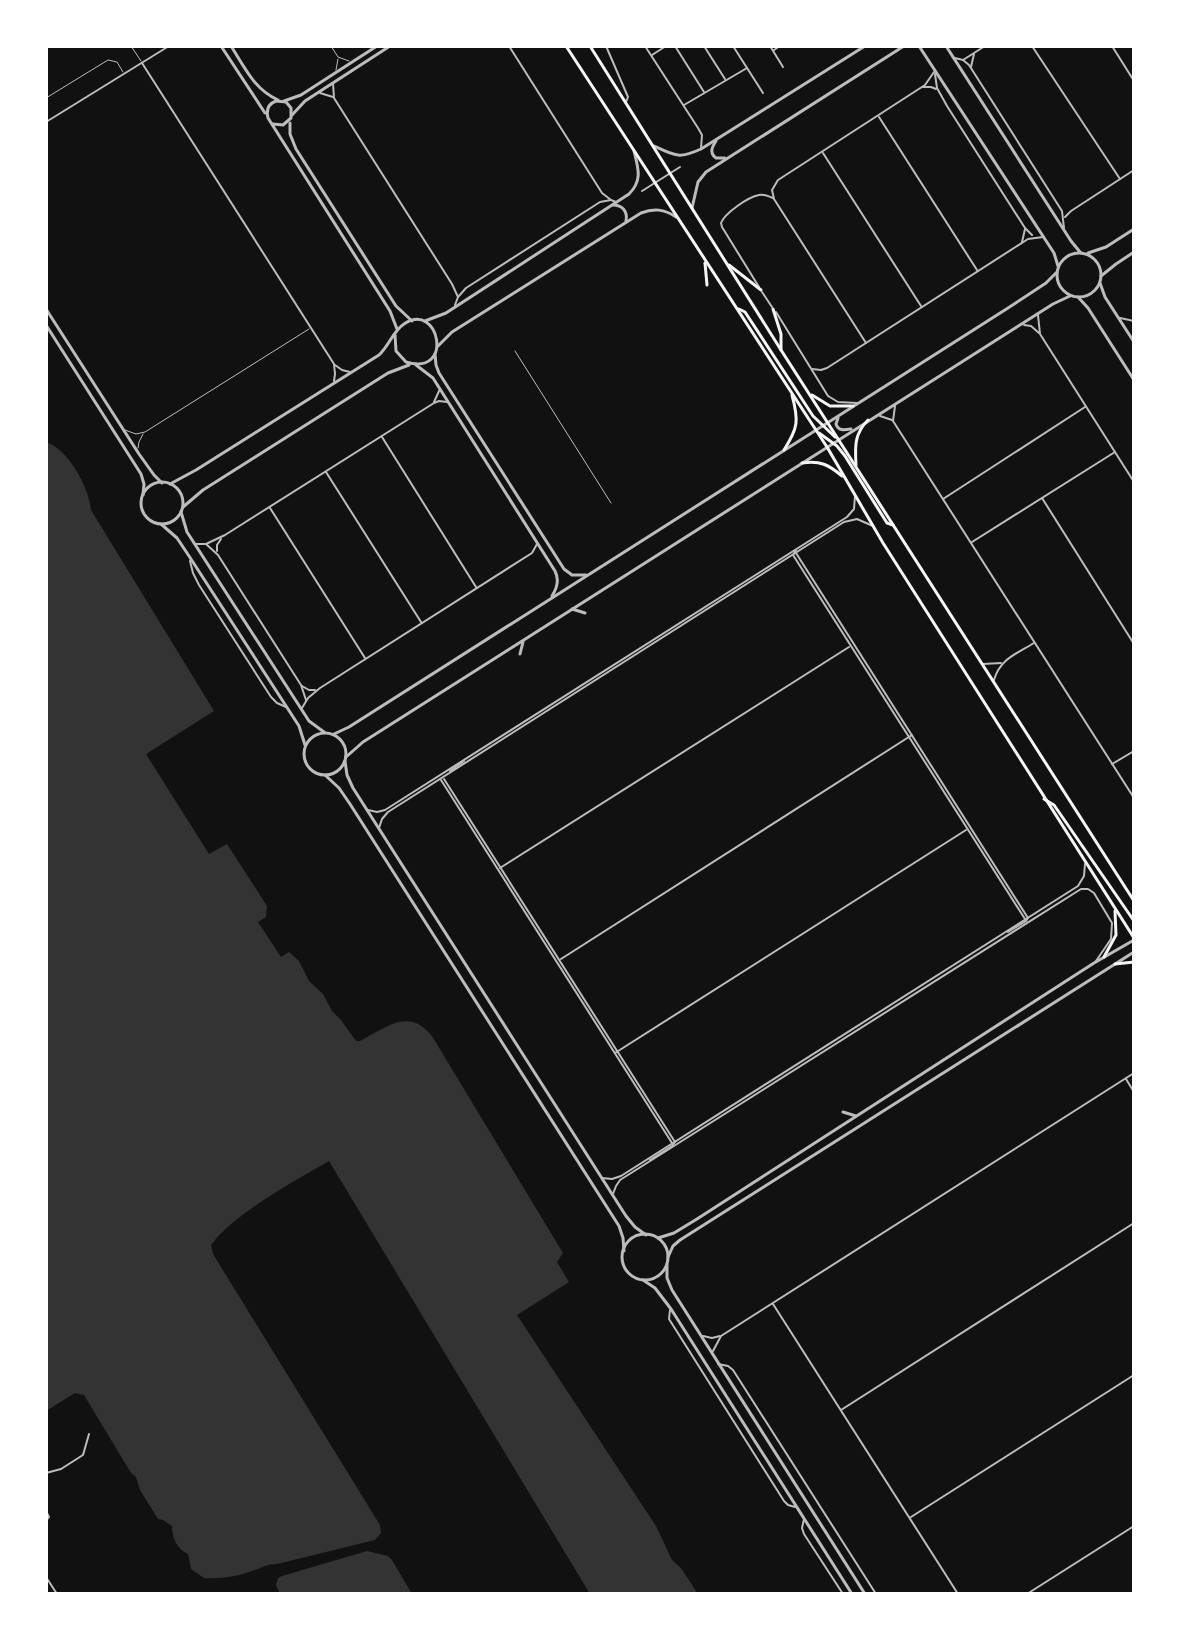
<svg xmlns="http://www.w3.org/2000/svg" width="1180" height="1640" viewBox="0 0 1180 1640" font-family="'Fira Sans Condensed',sans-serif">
<rect width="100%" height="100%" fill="#111"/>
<g fill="#333">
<path d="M46,442C68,449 89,487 91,510L214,711L146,754L209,854L227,844L267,906L266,917L258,922L281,957L289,952L299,961L309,981L323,994L332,1011L341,1020L356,1041H360C386,1027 409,1007 432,1036L563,1253L557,1262L569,1282L517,1315L656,1526L672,1560L681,1568L698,1594H590L329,1161C296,1180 232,1215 211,1245L213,1254L380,1525L381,1533L375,1540L277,1564C266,1564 262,1568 252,1571C236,1577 220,1579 204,1578L191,1569L188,1554C177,1549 172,1538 172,1526L163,1520L158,1519L140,1490L136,1477L131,1473L84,1395L75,1393L46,1411Z"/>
<path d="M367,1551L388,1556L392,1560L412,1594H280L276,1585L278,1578L282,1576Z"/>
</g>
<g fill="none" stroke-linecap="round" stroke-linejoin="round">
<g stroke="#bcbcbc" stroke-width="1">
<path d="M131,46L141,61"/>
<path d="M331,46L338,57L349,61"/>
<path d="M336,70L338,59"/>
<path d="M46,98L108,60L117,62L123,72"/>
<path d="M515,351L611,503"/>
<path d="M125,430L136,434L145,432L309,329"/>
<path d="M138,448L139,442L143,434"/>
</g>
<path stroke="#bcbcbc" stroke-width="2" d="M642,191L680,167"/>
<g stroke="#bcbcbc" stroke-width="2">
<path d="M509,46L602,193L611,200L616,202"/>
<path d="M606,46L628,97L626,102"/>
<path d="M645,46L698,128L702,135L701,148"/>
<path d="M675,46L704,92"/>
<path d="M704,46L725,79"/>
<path d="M733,46L763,93"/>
<path d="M770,46L783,67"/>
<path d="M1032,46L1120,179"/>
<path d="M1112,46L1134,81"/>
<path d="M774,50L780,46"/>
<path d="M652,55L666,46"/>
<path d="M955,58L963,60L985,46"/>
<path d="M963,60L969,65L1062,211L1064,228"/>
<path d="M142,63L334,364L335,374L334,381"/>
<path d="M971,67L974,54"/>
<path d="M935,74L937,88L947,106L1025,228L1032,235"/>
<path d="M333,83L334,98L452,284L458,297"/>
<path d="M923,87H931L936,89"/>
<path d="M320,93L333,97"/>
<path d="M684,105L747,68"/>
<path d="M879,117L977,270"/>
<path d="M46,122L169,46"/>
<path d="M823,153L921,306"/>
<path d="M1065,217L1071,211L1134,170"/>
<path d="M1022,242L1025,229"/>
<path d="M759,287L722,227L721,223C725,213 748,197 759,195C766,194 767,196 773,198"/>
<path d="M762,292L772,307"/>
<path d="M455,305L458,297L466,288L600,202L611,200"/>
<path d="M776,312L828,396L838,402L857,403"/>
<path d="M1038,315L1040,334L1134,482"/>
<path d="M1120,318L1134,321"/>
<path d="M1024,325L1031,326L1039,333"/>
<path d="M866,343L774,199L772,190L778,180L925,85L934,72"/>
<path d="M335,365L342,370L350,372"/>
<path d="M812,369L821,370L827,368L1028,239L1043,237"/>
<path d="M434,402L440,389"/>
<path d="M895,406L893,421L1134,798"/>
<path d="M880,416L892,420"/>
<path d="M382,437L476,587"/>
<path d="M326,472L421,622"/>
<path d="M1042,498L1134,644"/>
<path d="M943,499L1085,407"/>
<path d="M270,508L365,658"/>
<path d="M972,542L1115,452"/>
<path d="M195,544H206L225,535L434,403L439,401L447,402"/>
<path d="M206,544L218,555L301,685L306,700"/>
<path d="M796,550L793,555L1025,919"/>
<path d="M217,551V545L221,539"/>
<path d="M796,553L1028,918L1026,921L1008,932"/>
<path d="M190,561L193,573L199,585L271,697L277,703L286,707"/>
<path d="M983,664L1001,663"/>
<path d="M994,680C1000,659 1016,654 1034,643"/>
<path d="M302,686L309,690H315"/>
<path d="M302,708L308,698L320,688L532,553L537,544"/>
<path d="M1112,764L1134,751"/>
<path d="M450,771L464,761"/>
<path d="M444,779L675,1142L672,1146L650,1160"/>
<path d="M441,780L672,1143"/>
<path d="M368,810L377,812L385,810L847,517L854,509L855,496"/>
<path d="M379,828L382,819L388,812L844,522L857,519L873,526"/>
<path d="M500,868L849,647"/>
<path d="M561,959L912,735"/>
<path d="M615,1053L966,830"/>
<path d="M1126,1079L1134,1092"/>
<path d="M602,1178L612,1179L621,1176L1078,886L1084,876L1085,864"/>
<path d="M613,1194L616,1186L620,1180L1081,889H1088L1094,893L1112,923L1111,939L1096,961"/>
<path d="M773,1304L958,1594"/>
<path d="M670,1310L669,1319L784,1501L788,1505L795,1507"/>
<path d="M703,1336L712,1338L720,1336"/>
<path d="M713,1351L721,1336L1134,1073"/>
<path d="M718,1364L728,1366L733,1370L876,1594"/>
<path d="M841,1410L1134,1223"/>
<path d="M46,1473L61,1469L83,1455L89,1434"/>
<path d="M46,1511L49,1517L46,1521"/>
<path d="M911,1517L1134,1375"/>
<path d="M804,1519L802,1528L804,1534L843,1594"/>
<path d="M46,1577L57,1594"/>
<path d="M1027,1594L1134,1526"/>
</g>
<g stroke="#bcbcbc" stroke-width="3">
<path d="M221,46L265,113"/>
<path d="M231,46C245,68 254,89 278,100"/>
<path d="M919,46L1054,253L1058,266"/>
<path d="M946,46L1071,241L1080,252"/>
<path d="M284,101L301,95L377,46"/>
<path d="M292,115L305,101L390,46"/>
<path d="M290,123V134L296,149L396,306L412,321"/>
<path d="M273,124L283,125L291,118V108L286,102L276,101C268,104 266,110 268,118L390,311L397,329"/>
<path d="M716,141C712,147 709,153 716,158H725"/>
<path d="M654,146C675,156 679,159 701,149L865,46"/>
<path d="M613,205C622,205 628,211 626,221"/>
<path d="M692,208L698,182L706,172L904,46"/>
<circle cx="1079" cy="275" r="22"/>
<path d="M1088,253L1106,247L1134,229"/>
<path d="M1101,276L1116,264L1134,252"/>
<path d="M1100,283L1105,297L1134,342"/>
<path d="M1078,297L1088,308L1134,380"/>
<path d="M46,309L139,454L154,475L162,483"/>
<path d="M425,321L446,313L629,194C643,180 638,168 634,151"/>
<path d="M46,325L141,474L144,484L143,495"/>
<path d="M438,346L452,332L641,213C654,208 664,209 676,217"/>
<path d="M435,354L436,365L439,373L564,569L572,575H586"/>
<path d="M416,365L433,378L555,571C559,579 558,587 552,596"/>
<path d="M838,418L836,424C838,431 844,430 851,429"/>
<circle cx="162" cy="503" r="21"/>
<path d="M170,484L196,470L379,355C389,346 393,331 404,324C439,300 455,377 406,362L396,351L395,335"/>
<path d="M183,507L203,490L388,373L409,365"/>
<path d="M181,512L187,532L309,721L324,732"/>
<path d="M161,524L177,538L189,556L299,726L305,745"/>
<path d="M572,609L585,613"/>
<path d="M520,654L523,642"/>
<circle cx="325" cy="754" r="21"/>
<path d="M334,734L349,727L1008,308L1046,283L1057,272"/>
<path d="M346,757L363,742L1053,304L1070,296"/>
<path d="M345,761L347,775L353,788L626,1216L635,1227L646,1235"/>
<path d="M325,775L339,788L350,804L619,1226L623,1238L624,1251"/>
<path d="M843,1112L856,1116"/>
<circle cx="645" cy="1257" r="23"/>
<path d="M658,1238L674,1233L697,1219L1094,963L1134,940"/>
<path d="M668,1257L673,1246L680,1240L1134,952"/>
<path d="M667,1265V1278L672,1290L865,1594"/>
<path d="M643,1280L655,1288L671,1309L852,1594"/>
</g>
<g stroke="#f5f5f5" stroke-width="3">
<path d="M566,46L827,447L883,543L1134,938"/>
<path d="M590,46L781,350L1134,901"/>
<path d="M705,263L707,285"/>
<path d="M729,265L761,290"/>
<path d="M739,309L745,312L813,416L835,437"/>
<path d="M773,309L781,334V350"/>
<path d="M812,395L830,406H853"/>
<path d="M819,433L837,446L845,456L887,523L893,525"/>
<path d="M784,450C798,428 799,421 792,395"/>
<path d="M802,463C820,460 829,465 842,476"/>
<path d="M856,465C855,447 854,434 868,420"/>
<path d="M1044,799L1054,805L1134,921"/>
<path d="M1104,957L1116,935L1115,911"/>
<path d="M1115,964L1134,962"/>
</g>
</g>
<rect width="1180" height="1640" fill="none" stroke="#ffffff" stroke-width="96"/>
</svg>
